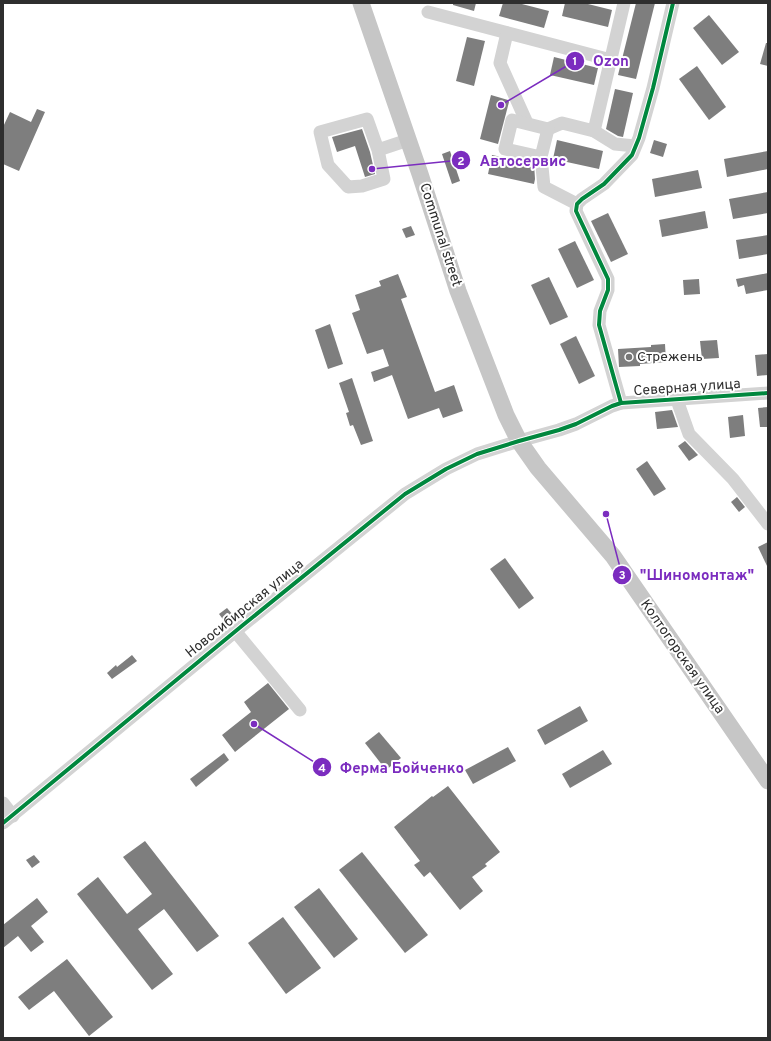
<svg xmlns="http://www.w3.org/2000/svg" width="771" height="1041" viewBox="0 0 771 1041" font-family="Overpass,sans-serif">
<rect width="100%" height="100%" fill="#fff"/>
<g fill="#7e7e7e">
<path d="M453,3H476L474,11L453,5Z"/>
<path d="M503,3H518L549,11L544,28L499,16Z"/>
<path d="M565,3H584L612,10L608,27L562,16Z"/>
<path d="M636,3H655L636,79L618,75Z"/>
<path d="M709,15L739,52L722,65L693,28Z"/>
<path d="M467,37L485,41L474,86L456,81Z"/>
<path d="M766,43H768V66L760,64Z"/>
<path d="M554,57L598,68L594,85L550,75Z"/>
<path d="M697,66L726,107L709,120L679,79Z"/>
<path d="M615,89L633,93L623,137L618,136L606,129Z"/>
<path d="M491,95L508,100L509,102L498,144L480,139Z"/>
<path d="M37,109L45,112L19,171L3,164V127L10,112L31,122Z"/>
<path d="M362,129L370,152L375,174L365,177L355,146L337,152L332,137Z"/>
<path d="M557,140L603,151L599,169L553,159Z"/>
<path d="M654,140L667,144L663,157L650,153Z"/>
<path d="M450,151L460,181L452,184L442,154Z"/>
<path d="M768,151V169L727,177L724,159Z"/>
<path d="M492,155L534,164L535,179L534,184L488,174Z"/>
<path d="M698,170L702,188L655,197L652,179Z"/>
<path d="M768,192V213L733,219L729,199Z"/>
<path d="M705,211L708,228L662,237L659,220Z"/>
<path d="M608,213L628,254L611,262L591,221Z"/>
<path d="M411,226L415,235L406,238L402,229Z"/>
<path d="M768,235V254L739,259L736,240Z"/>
<path d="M575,241L594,280L577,288L558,249Z"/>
<path d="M768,273V290L746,294L744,285L738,287L736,279Z"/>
<path d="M398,274L407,297L401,299L435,392L454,385L463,411L443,418L439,408L408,419L392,375L374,382L371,372L389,366L383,349L367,354L352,313L360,310L355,295L381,286L379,281Z"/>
<path d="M549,277L568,317L550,325L531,285Z"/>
<path d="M699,279L700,294L684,295L683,280Z"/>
<path d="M330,324L343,364L328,369L315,330Z"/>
<path d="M576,336L595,376L579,384L560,344Z"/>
<path d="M717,340L719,358L702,359L700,341Z"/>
<path d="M665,344L666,362L640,364V366L619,367L618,349L651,347V345Z"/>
<path d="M768,354V375L757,376L755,355Z"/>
<path d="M352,378L373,441L361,445L353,425L350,426L346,413L349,412L339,383Z"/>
<path d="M768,407V427H760L758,408Z"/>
<path d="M672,410L678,427L657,429L655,412Z"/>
<path d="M743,415L745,436L730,438L728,417Z"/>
<path d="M685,441L698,455L689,461L678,446Z"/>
<path d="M647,461L666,489L654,496L636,469Z"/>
<path d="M737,497L745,507L739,512L731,502Z"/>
<path d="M768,542V568L758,547Z"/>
<path d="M505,558L534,598L519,609L490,569Z"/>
<path d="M227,608L233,615L225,622L219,614Z"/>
<path d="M132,655L137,661L112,679L107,673L116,665L117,667Z"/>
<path d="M268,683L289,709L235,752L222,735L251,712L244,702Z"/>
<path d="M580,706L588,721L545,745L537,730Z"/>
<path d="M379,732L401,758L386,770L365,743Z"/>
<path d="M508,747L516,761L473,784L465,770Z"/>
<path d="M603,750L612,764L570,788L562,774Z"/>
<path d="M224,753L229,760L196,787L190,779Z"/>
<path d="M448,786L500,852L485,864L487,866L472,877L483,891L460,910L430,872L424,877L414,865L420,861L394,827L432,796L433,797Z"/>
<path d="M145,841L219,936L197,952L164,909L138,929L173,974L152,990L77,894L98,877L127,914L152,894L123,857Z"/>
<path d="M362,852L428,935L405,953L339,870Z"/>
<path d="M34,855L40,862L32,868L26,860Z"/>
<path d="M319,888L358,939L334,958L294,907Z"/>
<path d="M37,898L48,912L31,926L44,942L31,952L18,936L3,948V925Z"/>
<path d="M283,917L321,968L286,994L248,943Z"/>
<path d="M67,959L113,1017L89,1036L54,991L29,1010L18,997Z"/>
</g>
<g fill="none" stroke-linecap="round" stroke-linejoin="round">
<g stroke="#d3d3d3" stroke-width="13">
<path d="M428,12L611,60"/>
<path d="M507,33L500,63L527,123"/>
<path d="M548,129L562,123L594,131L615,144L635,146"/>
<path d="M594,131L624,3"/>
<path d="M378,150L384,179L362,186L348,187L328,165L320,132L367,119L378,150L408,140"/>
<path d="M541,157L548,129L512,120L505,149L541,157L544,187L577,204"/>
<path d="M677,400L689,434L733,479L768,524"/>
<path d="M621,403L599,325L600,311L608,290V279L576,211L577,204L582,199L604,184L632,155L639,138L653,88L673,3"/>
<path d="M235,631L300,710"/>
<path d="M3,803L13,816"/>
<path d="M3,823L243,625L405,494L446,469L477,454L519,441L559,430L576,424L612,406L621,403L768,393"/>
</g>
<path stroke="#c6c6c6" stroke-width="17" d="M361,3L420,174L458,291L506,415L519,441L538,468L613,556L768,781"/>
<defs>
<g id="cycleway">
<path d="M621,403L599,325L600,311L608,290V279L576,211L577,204L582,199L604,184L632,155L639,138L653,88L673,3"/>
<path d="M3,823L243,625L405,494L446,469L477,454L519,441L559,430L576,424L612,406L621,403L768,393"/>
</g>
</defs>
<use href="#cycleway" stroke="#fff" stroke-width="6"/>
<use href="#cycleway" stroke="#00873e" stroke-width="4"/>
</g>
<circle fill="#777" stroke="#fff" stroke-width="1.5" cx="629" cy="357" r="4"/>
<g text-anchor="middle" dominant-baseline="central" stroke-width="4" stroke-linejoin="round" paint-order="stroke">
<g font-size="14" fill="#2e2e2e" stroke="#fff">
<text transform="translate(440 235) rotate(72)">Communal street</text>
<text transform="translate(687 388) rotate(-4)">Северная улица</text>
<text transform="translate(245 609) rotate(-39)">Новосибирская улица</text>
<text transform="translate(682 657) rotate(55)">Колтогорская улица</text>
</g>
<g font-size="14" fill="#2e2e2e" stroke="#fff" text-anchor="start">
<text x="637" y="357">Стрежень</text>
</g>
</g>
<path fill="none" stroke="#7b2cbf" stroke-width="1.5" d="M501 105L575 61M372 169L461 160M606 514L622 575M254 724L322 767"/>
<g fill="#7b2cbf" stroke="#fff" stroke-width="1.5">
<circle cx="501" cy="105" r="4"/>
<circle cx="372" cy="169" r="4"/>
<circle cx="606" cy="514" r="4"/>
<circle cx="254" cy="724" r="4"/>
<circle cx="575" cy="61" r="10"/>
<circle cx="461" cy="160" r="10"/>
<circle cx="622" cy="575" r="10"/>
<circle cx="322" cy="767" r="10"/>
</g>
<g font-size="12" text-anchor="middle" font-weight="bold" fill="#fff">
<text x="575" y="65">1</text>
<text x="461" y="165">2</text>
<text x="622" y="579">3</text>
<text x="322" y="772">4</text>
</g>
<g font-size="15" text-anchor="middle" font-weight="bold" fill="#7b2cbf" stroke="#fff" stroke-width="4" stroke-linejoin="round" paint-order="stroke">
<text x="611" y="66">Ozon</text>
<text x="523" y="166">Автосервис</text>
<text x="697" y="580">"Шиномонтаж"</text>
<text x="402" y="773">Ферма Бойченко</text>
</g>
<rect width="771" height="1041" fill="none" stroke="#2e2e2e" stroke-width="8"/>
</svg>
